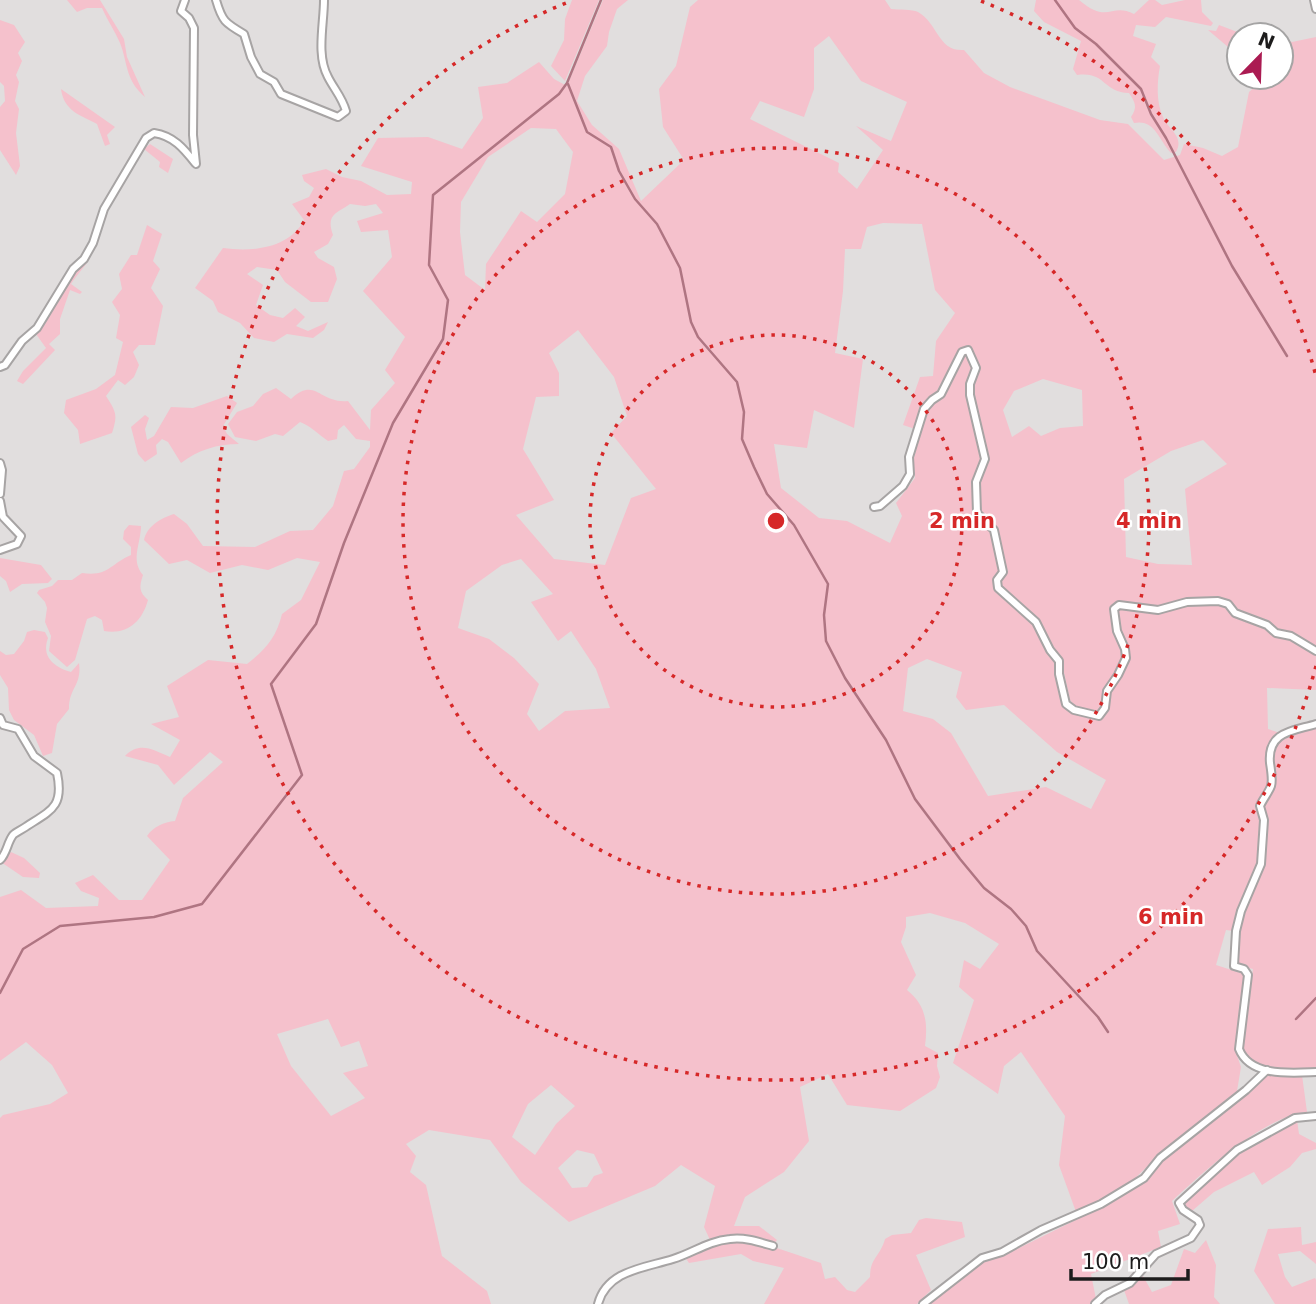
<svg xmlns="http://www.w3.org/2000/svg" width="1316" height="1304" viewBox="0 0 1316 1304" font-family="'DejaVu Sans',sans-serif">
<rect width="100%" height="100%" fill="#e1dede"/>
<g fill="#f5c1cc" fill-rule="evenodd">
<path d="M67,0H100L124,39L127,57L145,97C125,80 128,63 120,43C115,31 107,20 102,8H87L77,12Z"/>
<path d="M572,0H599L565,81L551,66L564,40L565,19Z"/>
<path d="M603,0H628L617,9L609,32L607,46L585,76L577,101L592,125L619,149L641,201L684,160L663,127L659,89L676,66L690,7L698,0H885L891,9C899,10 912,9 918,12C938,23 938,52 964,50L984,73L1010,87L1100,120L1128,124L1164,160L1180,155L1184,144L1203,148L1222,156L1238,147L1249,92L1266,77H1281V38L1292,42L1316,37V647L1291,633L1275,630L1268,620L1237,611L1230,601C1200,594 1187,603 1159,605C1145,607 1129,603 1115,602L1110,609L1115,635L1123,654L1120,663L1108,683L1104,692L1105,701L1099,712L1076,707L1070,700L1061,659L1044,634L1039,619L1015,597L1002,590L1000,582L1008,571L1002,559L997,529L980,511V483L986,459L972,394V382L978,366L968,347L959,349L937,391L921,409L915,429L903,425L920,377L933,376L936,341L955,313L935,290L922,224L883,223L867,227L861,249H845L843,291L835,353L863,359L854,428L814,410L807,448L774,444L781,488L819,518L847,521L890,543L902,516L896,503L915,478L913,461L927,410L933,402L943,396L964,354L967,352L974,368L967,384L972,422L983,460L973,483L975,515L992,532L1000,573L997,591L1034,624L1039,637L1057,663L1066,706L1075,714L1101,718L1108,709L1110,691L1128,657L1119,629L1117,611L1119,608L1160,613L1188,604H1220L1228,606L1235,617L1291,638L1316,653V690L1267,688L1268,729L1280,733L1272,741L1270,784L1261,795L1258,805L1261,821L1258,841L1259,864L1253,875L1233,931L1226,930L1216,965L1244,974L1235,1050L1241,1067L1237,1091L1158,1156L1125,1188L1076,1212L1059,1165L1065,1116L1021,1052L1004,1066L998,1094L953,1063L974,1000L959,987L964,960L980,969L999,944L965,923L930,913L906,917V927L901,942L916,975L907,990C926,1005 928,1023 925,1046L938,1053L937,1066L940,1077L936,1088L900,1111L847,1105L828,1074L800,1087L809,1141L784,1172L745,1197L734,1226H759L777,1240L774,1244C749,1236 735,1236 710,1240L704,1227L715,1186L681,1165L655,1186L569,1222L521,1182L490,1140L429,1130L406,1144L416,1156L410,1172L426,1185L442,1256L487,1291L491,1304H0V1118L3,1115L50,1104L68,1093L52,1065L26,1042L0,1061V897L21,890L46,908L98,906L99,898L81,891L75,883L93,875L119,900H142L170,860L147,836C153,827 164,822 175,821L183,798L223,762L210,752L174,785L158,765L125,756C140,741 153,750 170,757L180,740L151,724L179,717L167,686L208,660L247,664C266,649 276,638 282,614L301,600L320,562L297,558L268,570L242,565L210,573L187,560L169,564L144,540C147,526 161,518 174,514L187,524L203,546L255,547L290,531L313,530L333,506L344,471L354,469L370,447V441L356,439L344,425L338,430L337,439L328,441C318,434 311,426 300,422L283,436L275,434L256,441L235,437L228,424L237,412L253,406L263,394L276,388L291,399C316,376 319,404 348,401L370,430L371,410L395,383L385,370L405,337L363,291L392,257L388,230L361,232L357,221L383,213L376,204L365,206L350,204C335,214 326,215 333,235L328,244L314,252L318,258L334,267L337,279L328,302H311L285,282L277,270L257,267L247,274L263,285L256,305L270,315L283,318L295,308L305,317L296,326L308,331L328,322L324,330L313,338L287,334L274,342L254,338L240,323L218,312L213,301L195,288L223,248C251,252 289,249 304,220L292,204L309,197L314,188L304,181L302,175L326,169L342,177L361,181L387,195L411,194L412,182L361,166L378,138L428,137L462,149L483,118L478,87L507,83L539,62L554,79L567,86ZM829,36L861,81L907,102L891,141L856,126L883,150L857,189L838,172L839,163L750,119L760,101L804,117L814,89V48ZM531,128L556,129L573,152L565,194L537,222L521,211L486,264L485,290L465,275L460,232L461,202L488,157ZM578,330L614,377L627,416L611,433L656,489L631,498L605,565L554,559L516,515L554,500L523,449L536,397L559,396V373L549,353ZM1043,379L1082,390L1083,426L1060,428L1041,436L1029,426L1012,437L1003,410L1014,391ZM1203,440L1227,464L1185,489L1192,565L1158,564L1126,557L1124,479L1171,451ZM521,559L553,594L531,602L558,641L571,631L596,669L610,708L565,711L539,731L527,714L539,684L514,658L489,639L458,628L466,591L502,565ZM927,659L962,672L956,697L966,710L1004,705L1057,752L1106,780L1091,809L1046,787L988,796L951,733L933,719L903,711L908,668ZM328,1019L341,1047L359,1041L368,1066L343,1073L365,1098L331,1116L291,1066L277,1034ZM551,1085L575,1106L556,1124L535,1155L512,1137L528,1104ZM577,1150L594,1154L603,1173L594,1176L587,1187L572,1188L558,1168Z"/>
<path d="M1036,0H1079C1108,25 1111,2 1134,14L1149,0H1155L1162,5L1185,0H1201L1202,12L1213,23L1211,26L1166,17L1155,27L1136,25L1133,36L1156,44L1151,57L1160,66C1157,82 1156,102 1163,117C1168,129 1185,137 1176,152L1171,153C1158,139 1155,119 1134,123L1131,117C1138,107 1135,102 1129,93C1102,92 1106,71 1077,75L1073,69L1081,41L1044,22L1034,11Z"/>
<path d="M0,20L14,25L25,42L18,53L22,61L16,75L19,82L15,101L19,109L16,133L20,166L16,175L0,150V107L5,101L4,86L0,82Z"/>
<path d="M1219,25L1240,33L1265,35H1239V53L1234,52L1208,30L1216,31Z"/>
<path d="M61,89L115,127L107,135L110,144L105,146L97,124C80,115 64,111 61,89Z"/>
<path d="M150,144L173,159L168,173L159,167L160,162L144,149Z"/>
<path d="M147,225L162,234L153,261L160,269L151,288L163,306L155,345H139L133,352L139,365L134,377L125,385L118,380L106,396C116,412 118,414 112,433L80,444L78,430L64,413L66,400L96,389L115,375L123,342L116,338L120,315L112,302L122,289L119,274L131,255H137Z"/>
<path d="M95,244C92,261 80,270 71,284L82,292L80,294L70,290L60,319V334L49,344L55,350L23,384L17,381L23,371L46,348L36,334L45,324L72,273Z"/>
<path d="M227,396L237,403L223,426L227,434L239,444C217,444 198,450 181,463L168,442L162,439L156,445L157,454L145,462L138,454L131,427L145,415L149,418L145,429L147,440L154,436L171,407L193,408Z"/>
<path d="M129,525L141,526C141,543 130,560 143,575C139,587 139,592 148,600C142,622 127,635 104,631L102,620L95,616L87,619L75,660L67,667L49,651L51,636L45,622L47,608L45,602L37,593L39,590L52,586L58,580H72L82,573C108,577 110,564 131,555V547L123,539L124,531Z"/>
<path d="M0,558L41,565L52,579L48,583L22,584L10,592L6,581L0,576Z"/>
<path d="M34,630L45,632L48,638C41,657 54,667 71,672L79,663C82,686 69,687 69,709L57,724L52,753L43,756L34,735L14,720L9,710L8,688L0,675V651L6,655L14,654L24,641L27,632Z"/>
<path d="M1316,726V1069C1296,1070 1248,1072 1242,1048L1253,969L1237,965L1238,930L1264,865L1268,819L1263,804L1274,785L1272,758L1279,741L1287,735Z"/>
<path d="M11,852L24,858L40,873L39,878L23,877L1,862Z"/>
<path d="M1270,1072L1302,1075L1307,1112C1265,1116 1203,1172 1172,1201L1180,1224L1158,1231L1161,1247L1091,1274L1096,1299L1091,1304H926L983,1259L1005,1255L1104,1206L1147,1181L1163,1159L1250,1092Z"/>
<path d="M1297,1120L1299,1134L1316,1143V1149L1302,1153L1290,1167L1262,1185L1254,1172L1214,1192L1192,1211L1185,1208L1184,1202L1238,1151Z"/>
<path d="M926,1218L962,1222L965,1237L916,1255L931,1290L917,1304H764L784,1268L753,1261L741,1254L689,1263L685,1257C695,1253 705,1247 715,1244C749,1234 789,1253 821,1263L825,1279L835,1277L847,1290L855,1292L870,1277C870,1258 880,1257 885,1239L892,1235L911,1233L919,1220Z"/>
<path d="M1301,1227L1302,1245L1316,1242V1264L1300,1251L1278,1254L1285,1277L1292,1287L1315,1278L1316,1280V1304H1275L1254,1271L1268,1229Z"/>
<path d="M1206,1240L1216,1265L1214,1297L1220,1304H1129L1124,1290L1143,1276L1152,1292L1171,1285L1184,1249L1195,1253Z"/>
</g>
<g fill="none" stroke-linecap="round" stroke-linejoin="round">
<g stroke="#af7582" stroke-width="2.5">
<path d="M1055,0L1075,28L1096,44L1141,89L1151,114L1166,138L1232,266L1287,356"/>
<path d="M568,84L587,132L611,147L619,171L635,199L657,224L680,268L691,322L698,337L737,382L744,412L742,439L754,467L767,494L794,525L828,584L824,615L826,641L845,678L886,740L915,799L960,859L984,888L1011,909L1026,926L1037,951L1098,1017L1108,1032"/>
<path d="M0,993L23,949L60,926L154,917L202,904L302,775L271,684L316,624L344,543L393,423L443,339L448,300L429,265L433,195L559,94L567,83L601,0"/>
<path d="M1296,1019L1316,998"/>
</g>
<defs>
<g id="minor">
<path d="M216,0C222,21 225,23 244,34L251,57L260,74L274,82L281,94L338,117L346,111C342,97 334,89 328,77C316,55 324,24 324,0"/>
<path d="M1314,0L1316,9"/>
<path d="M0,367L5,365L22,341L37,328L73,269L84,259L93,243L104,209L146,138L154,133C174,136 184,149 196,164L193,135L194,28L189,18L181,11L185,0"/>
<path d="M0,463L2,470L0,494"/>
<path d="M0,501L3,517L21,536L17,544L0,550"/>
<path d="M874,507L880,506L903,486L910,474L909,457L924,409L932,400L941,394L962,352L968,350L976,368L970,384V395L985,459L976,482L977,513L994,530L1003,572L997,580L998,588L1036,622L1050,650L1059,661V674L1066,704L1074,710L1099,716L1105,708L1107,691L1118,675L1126,658L1125,649L1117,631L1114,609L1119,605L1158,610L1187,602L1218,601L1228,604L1235,613L1267,625L1276,633L1291,636L1316,651"/>
<path d="M0,718L3,725L18,729L34,756L57,773C64,806 52,810 27,826C23,829 16,832 13,835C7,843 7,853 0,860"/>
<path d="M1316,724C1294,731 1267,731 1270,763C1271,770 1273,780 1271,786C1269,792 1263,799 1260,806L1264,820L1261,864L1241,911L1236,931L1234,966L1244,969L1248,975L1239,1049C1250,1077 1290,1073 1316,1072"/>
<path d="M598,1304C607,1270 645,1268 673,1259C693,1253 708,1241 730,1239C745,1237 759,1242 773,1246"/>
<path d="M923,1304L982,1258L1002,1252L1041,1230L1101,1204L1144,1178L1160,1158L1246,1090L1267,1070"/>
<path d="M1095,1304L1105,1295L1130,1283L1156,1254L1191,1238L1200,1225L1198,1220L1183,1210L1179,1203L1237,1150L1295,1118L1316,1116"/>
</g>
</defs>
<use href="#minor" stroke="#a7a4a4" stroke-width="10"/>
<use href="#minor" stroke="#fff" stroke-width="6"/>
</g>
<g fill="none" stroke="#d62828" stroke-width="3.5" stroke-dasharray="3.5 7">
<circle cx="776" cy="521" r="186"/>
<circle cx="776" cy="521" r="373"/>
<path d="M1316 666A559 559 0 1 1 571 1M981 1A559 559 0 0 1 1316 376"/>
</g>
<circle cx="776" cy="521" r="10" fill="#d62828" stroke="#fff" stroke-width="3.5"/>
<g font-size="21" text-anchor="middle" font-weight="bold" fill="#d62828" stroke="#fff" stroke-width="5" stroke-linejoin="round" paint-order="stroke">
<text x="962" y="528">2 min</text>
<text x="1149" y="528">4 min</text>
<text x="1171" y="924">6 min</text>
</g>
<g transform="translate(1260 56) rotate(23)"><circle r="33" fill="#ffffff" stroke="#a5a4a4" stroke-width="2"/>
<path d="M0-5L12 26L0 18L-12 26Z" fill="#ab1b52"/>
<text y="-10" font-size="19" font-weight="bold" text-anchor="middle" fill="#1d1c1c">N</text>
</g>
<path d="M1071 1269v10h117v-10" fill="none" stroke="#1d1c1c" stroke-width="3.5"/>
<text x="1082" y="1269" font-size="21" fill="#1d1c1c" stroke="#ffffff" stroke-width="5" paint-order="stroke">100 m</text>
</svg>
